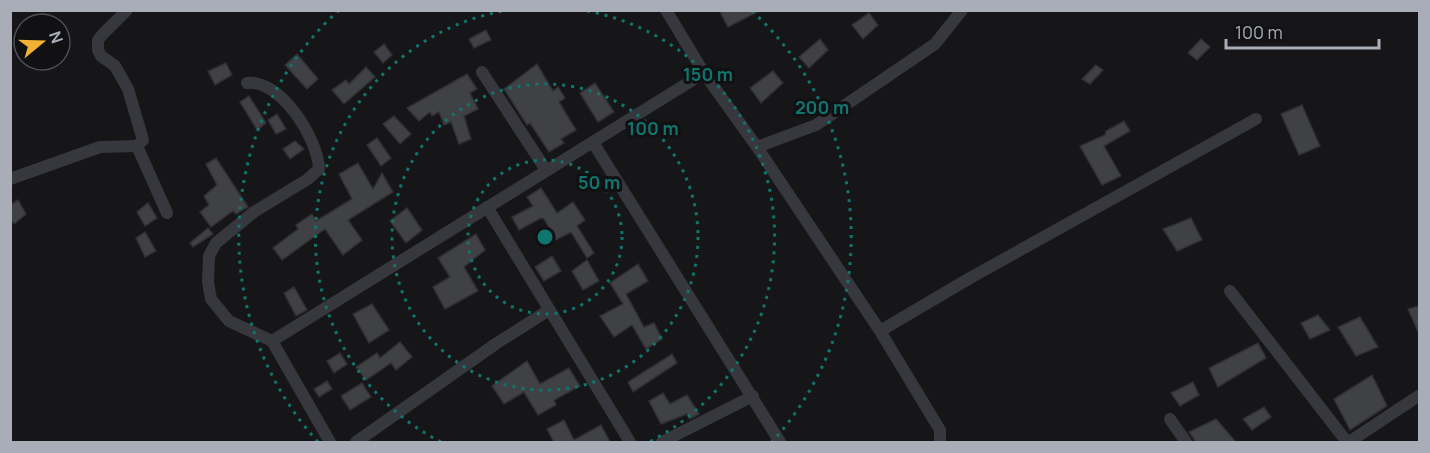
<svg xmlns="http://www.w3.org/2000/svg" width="1430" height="453" viewBox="0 0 1430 453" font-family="Manrope,sans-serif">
<rect width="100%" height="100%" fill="#161618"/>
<g fill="#404145" stroke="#303034" stroke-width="1.5">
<path d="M719,10H761L728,27Z"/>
<path d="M869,13L878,25L863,39L852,25Z"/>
<path d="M486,30L491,40L474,48L469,39Z"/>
<path d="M820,39L828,50L809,68L799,57Z"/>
<path d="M1201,39L1210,47L1197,60L1188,53Z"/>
<path d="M384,44L392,55L383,63L374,52Z"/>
<path d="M297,54L318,79L307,89L285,65Z"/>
<path d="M226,63L232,75L215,85L208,71Z"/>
<path d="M537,64L553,91L558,87L565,98L559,102L576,130L561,139L564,143L549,152L530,123L527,125L504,89Z"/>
<path d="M1096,65L1103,70L1090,84L1082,79Z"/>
<path d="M366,67L375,77L344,104L332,90L346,80L349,84Z"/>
<path d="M773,71L783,83L761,103L750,88Z"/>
<path d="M467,74L477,89L470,93L478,109L464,116L471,139L459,144L451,122L444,125L439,112L432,116L430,112L419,121L407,108Z"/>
<path d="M595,83L614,112L598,122L580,93Z"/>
<path d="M249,96L266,123L257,130L240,102Z"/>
<path d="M1302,105L1320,146L1299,155L1281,114Z"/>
<path d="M277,114L286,129L276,134L268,120Z"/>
<path d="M394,116L411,134L400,144L383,124Z"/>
<path d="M1124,121L1130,131L1104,146L1121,176L1102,185L1080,146L1105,135L1106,131Z"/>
<path d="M377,138L391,158L381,166L367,145Z"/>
<path d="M295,141L304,149L290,159L283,149Z"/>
<path d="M216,158L248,207L236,214L233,211L211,227L200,212L209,205L204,196L217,185L206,164Z"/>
<path d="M358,163L373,189L382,173L393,192L348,220L362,240L343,255L325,229L282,260L273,248L298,229L296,225L312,214L316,221L352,199L339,174Z"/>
<path d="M541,188L557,213L573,202L585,220L577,226L594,253L587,258L571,232L556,240L544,219L541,218L519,230L512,217L533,206L527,197Z"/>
<path d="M18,200L26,214L14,224L10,219V205Z"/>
<path d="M148,203L157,218L145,226L137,212Z"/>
<path d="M407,208L422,230L406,243L390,221Z"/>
<path d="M1191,218L1202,240L1177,251L1163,229Z"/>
<path d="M208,228L213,234L193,247L190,243Z"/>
<path d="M145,232L156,251L145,257L136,238Z"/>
<path d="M476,234L485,250L464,267L478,291L445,309L433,287L450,277L438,258Z"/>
<path d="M552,256L561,271L544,281L535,267Z"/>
<path d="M587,260L599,281L583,290L572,271Z"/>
<path d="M638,264L648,281L626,294L644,327L654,323L662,339L646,349L632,325L614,337L600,316L623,304L610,283Z"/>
<path d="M294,287L307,310L296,316L284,293Z"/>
<path d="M372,304L389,330L369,343L353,314Z"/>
<path d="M1419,306V334L1408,309Z"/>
<path d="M1318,315L1330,330L1310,339L1301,323Z"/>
<path d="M1360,317L1378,347L1356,356L1338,327Z"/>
<path d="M400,342L412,357L396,370L391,363L366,380L356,367L377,353L380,358Z"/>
<path d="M1258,343L1266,358L1218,387L1209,368Z"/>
<path d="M340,353L347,364L334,373L327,361Z"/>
<path d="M672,354L677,363L633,392L628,382Z"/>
<path d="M527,361L540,384L569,368L580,386L554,400L556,405L538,415L524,392L504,404L492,386Z"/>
<path d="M1372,375L1387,406L1350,430L1334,399Z"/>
<path d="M327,381L332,389L319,397L314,389Z"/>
<path d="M1193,382L1199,395L1180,406L1171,393Z"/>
<path d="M362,383L371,397L350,410L341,396Z"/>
<path d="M663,393L670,404L687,395L699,414L690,419L687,414L661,424L649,401Z"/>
<path d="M1264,407L1271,417L1252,430L1243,419Z"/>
<path d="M1216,419L1236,442H1196L1189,432Z"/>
<path d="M564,420L574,440L601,425L610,442H554L547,429Z"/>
</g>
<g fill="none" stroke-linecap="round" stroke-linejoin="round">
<g stroke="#37383d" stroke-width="12">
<path d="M127,10L103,34L98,40V50L101,56L115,66L128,89L143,140L137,146L167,213"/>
<path d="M666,10L704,73L757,147L880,331L940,430V442"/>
<path d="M482,72L546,170"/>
<path d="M247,83C281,79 318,139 319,169L308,179L254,212L216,243L209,256L208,282L211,299L229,321L272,341L330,442"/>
<path d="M594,144L780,442"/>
<path d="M757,147L816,125L935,44L962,10"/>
<path d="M10,179L100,147L137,146"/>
<path d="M487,207L630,442"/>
<path d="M1230,291L1347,442"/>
<path d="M880,331L970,278L1256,119"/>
<path d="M272,341L704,73"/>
<path d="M1170,419L1186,442"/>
<path d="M356,442L497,343L549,310"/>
<path d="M662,442L753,396"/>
<path d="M1349,442L1420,395"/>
</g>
</g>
<g fill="none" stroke="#0f766e" stroke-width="3" stroke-dasharray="3 6">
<circle cx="545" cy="237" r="77"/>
<circle cx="545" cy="237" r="153"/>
<path d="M441 442A230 230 0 0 1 503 11M587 11A230 230 0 0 1 649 442"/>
<path d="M318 442A306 306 0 0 1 338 11M752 11A306 306 0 0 1 772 442"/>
</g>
<circle cx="545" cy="237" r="9" fill="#0f766e" stroke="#111113" stroke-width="3"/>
<g font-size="18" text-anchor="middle" font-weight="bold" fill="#0f766e" stroke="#111113" stroke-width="6" stroke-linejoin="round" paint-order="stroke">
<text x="708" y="81">150 m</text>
<text x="822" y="114">200 m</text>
<text x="653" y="135">100 m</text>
<text x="599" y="189">50 m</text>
</g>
<rect width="1430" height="453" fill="none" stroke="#a8adb8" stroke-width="24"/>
<g transform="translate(42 42) rotate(71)"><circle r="28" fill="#111113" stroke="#4d4f55" stroke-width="1.5"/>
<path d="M0-4.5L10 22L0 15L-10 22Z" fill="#f2b134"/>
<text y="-9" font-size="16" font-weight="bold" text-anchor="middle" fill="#a8adb8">N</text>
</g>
<path d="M1226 39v9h153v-9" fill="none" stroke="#a8adb8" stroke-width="3"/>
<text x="1235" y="39" font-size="18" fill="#a8adb8" stroke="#111113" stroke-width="4.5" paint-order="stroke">100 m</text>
</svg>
